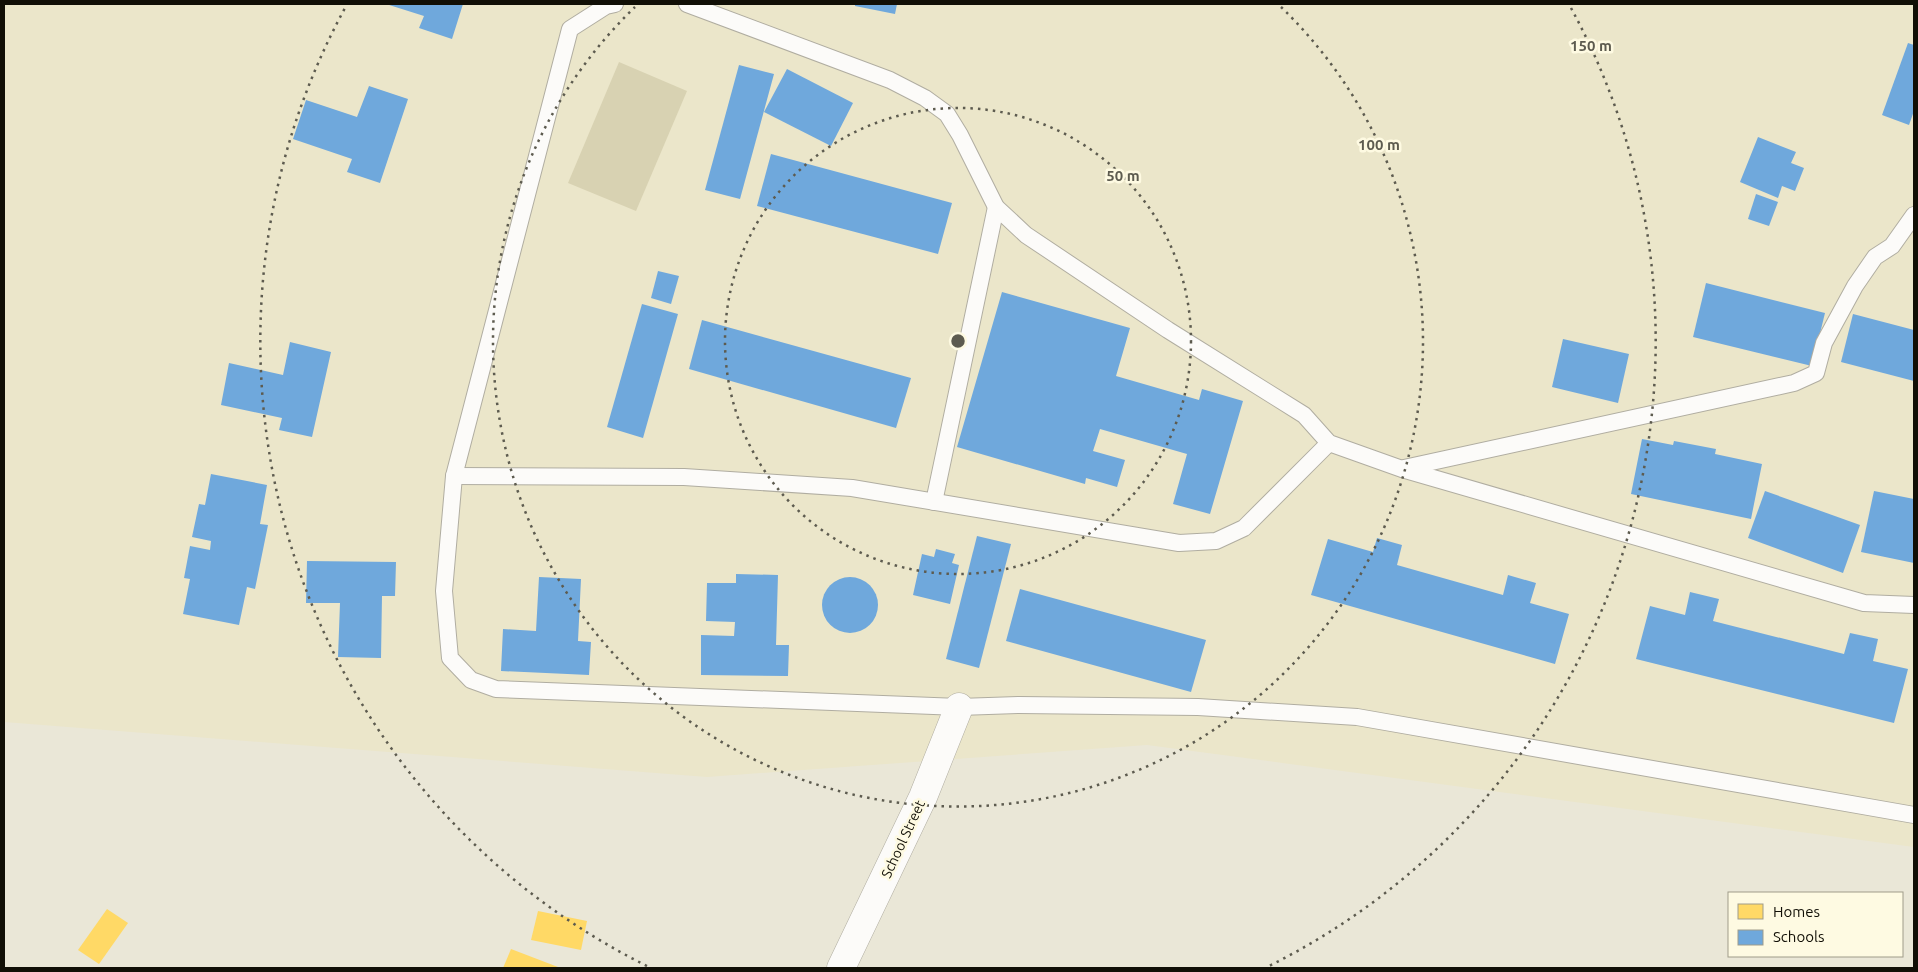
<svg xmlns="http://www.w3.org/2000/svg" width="1918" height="972" viewBox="0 0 1918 972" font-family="Ubuntu,sans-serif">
<rect width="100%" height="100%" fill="#eae7d7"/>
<path fill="#ebe6ca" d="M4,4H1914V847L1147,745L707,777L4,722Z"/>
<path fill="#d8d2b2" d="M619,62L687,91L636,211L568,183Z"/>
<g fill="#ffd966">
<path d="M107,909L128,923L99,964L78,950Z"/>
<path d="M538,911L587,921L581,950L531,940Z"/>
<path d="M511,949L558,967L557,968H503Z"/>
</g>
<g fill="#6fa8dc">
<path d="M386,4H463L452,39L419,28L424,16Z"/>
<path d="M855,4H897L895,14L855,6Z"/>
<path d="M1908,43L1914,45V111L1909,125L1882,115Z"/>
<path d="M739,65L774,74L740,199L705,190Z"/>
<path d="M787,69L853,103L831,146L764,112Z"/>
<path d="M369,86L408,99L380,183L347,172L352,159L293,139L306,100L357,117Z"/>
<path d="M1758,137L1796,152L1791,163L1804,168L1795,191L1782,186L1778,198L1740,182Z"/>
<path d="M771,154L952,203L938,254L757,206Z"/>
<path d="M1756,194L1778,202L1769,226L1748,219Z"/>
<path d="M658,271L679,276L671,304L651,298Z"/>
<path d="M1706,283L1825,313L1812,366L1693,337Z"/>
<path d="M1002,292L1130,328L1116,376L1199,400L1202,389L1243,401L1210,514L1173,504L1187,454L1100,429L1093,451L1125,460L1117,487L1086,478L1085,484L957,447Z"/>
<path d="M642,304L678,314L643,438L607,427Z"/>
<path d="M1853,314L1914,330V381L1841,362Z"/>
<path d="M702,320L911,378L896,428L689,369Z"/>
<path d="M1563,339L1629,354L1618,403L1552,387Z"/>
<path d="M290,342L331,352L312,437L279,430L282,418L221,405L229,363L283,375Z"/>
<path d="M1642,439L1673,445L1674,441L1716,449L1715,454L1762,464L1751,519L1631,494Z"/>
<path d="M211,474L267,485L260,524L268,525L255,589L247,587L239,625L183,614L190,579L184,578L190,546L210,550L211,541L192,537L199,504L205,505Z"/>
<path d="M1765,491L1860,525L1843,573L1748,538Z"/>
<path d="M1874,491L1914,499V563L1861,552Z"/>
<path d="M977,536L1011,544L979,668L946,659Z"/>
<path d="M1377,538L1402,545L1397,565L1503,595L1508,575L1536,583L1530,603L1569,614L1555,664L1311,595L1328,539L1373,552Z"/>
<path d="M936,549L955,554L952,563L959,565L950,604L913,595L922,554L934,557Z"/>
<path d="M307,561L396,562L395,596H382L381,658L338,657L340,603H306Z"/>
<path d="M736,574L778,575L776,645H789L788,676L701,675V635L734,636L735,622L706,621L707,583H736Z"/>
<path d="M539,577L581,579L578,641L591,642L589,675L501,671L503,629L536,631Z"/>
<circle cx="850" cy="605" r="28"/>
<path d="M1020,589L1206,640L1191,692L1006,641Z"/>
<path d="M1690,592L1719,599L1713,621L1844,654L1850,633L1878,639L1873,661L1908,669L1894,723L1636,659L1650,606L1685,615Z"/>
</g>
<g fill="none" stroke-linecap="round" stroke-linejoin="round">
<defs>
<g id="service">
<path d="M615,4L606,6L570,29L454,476L444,591L450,658L471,680L496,689L959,707L1019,705L1198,707L1357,717L1914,815"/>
<path d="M687,4L890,80L925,98L947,114L960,135L996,207L1026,235L1168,330L1304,415L1329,443L1402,469L1864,603L1914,605"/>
<path d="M1404,468L1794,383L1816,373L1824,343L1855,286L1875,257L1892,246L1914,215"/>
<path d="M454,476L684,477L852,488L1179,543L1216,541L1244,528L1329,443"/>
<path d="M934,502L996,207"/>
</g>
<path id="minor" d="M841,968L923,797L959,707"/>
</defs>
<use href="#service" stroke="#b0ada1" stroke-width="18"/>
<use href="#minor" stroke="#b0ada1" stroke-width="29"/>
<use href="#service" stroke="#fcfbf9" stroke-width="16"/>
<use href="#minor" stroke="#fcfbf9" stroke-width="28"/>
</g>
<g fill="none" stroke="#5d5b4f" stroke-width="2.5" stroke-dasharray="2.5 5">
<circle cx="958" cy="341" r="233"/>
<path d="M1281 7A465 465 0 1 1 635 7"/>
<path d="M647 966A698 698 0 0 1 345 8M1571 8A698 698 0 0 1 1269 966"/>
</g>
<g text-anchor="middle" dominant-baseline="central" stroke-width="5" stroke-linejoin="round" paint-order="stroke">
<g font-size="14" fill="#110f06" stroke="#fefae2">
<text transform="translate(903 839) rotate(-65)">School Street</text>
</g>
</g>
<circle cx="958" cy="341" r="8" fill="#5d5b4f" stroke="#fefae2" stroke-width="2.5"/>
<g font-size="15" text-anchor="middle" font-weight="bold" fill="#5d5b4f" stroke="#fefae2" stroke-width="5" stroke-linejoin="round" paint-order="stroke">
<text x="1591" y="51">150 m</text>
<text x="1379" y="150">100 m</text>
<text x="1123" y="181">50 m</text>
</g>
<rect width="1918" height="972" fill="none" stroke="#110f06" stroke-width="10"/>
<rect x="1728" y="892" width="175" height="65" fill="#fefae2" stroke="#9f9c8a"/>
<rect x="1738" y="904" width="25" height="15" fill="#ffd966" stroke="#9f9c8a"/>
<text x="1773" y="917" font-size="15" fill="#110f06">Homes</text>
<rect x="1738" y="930" width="25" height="15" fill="#6fa8dc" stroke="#9f9c8a"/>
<text x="1773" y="942" font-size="15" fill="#110f06">Schools</text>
</svg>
